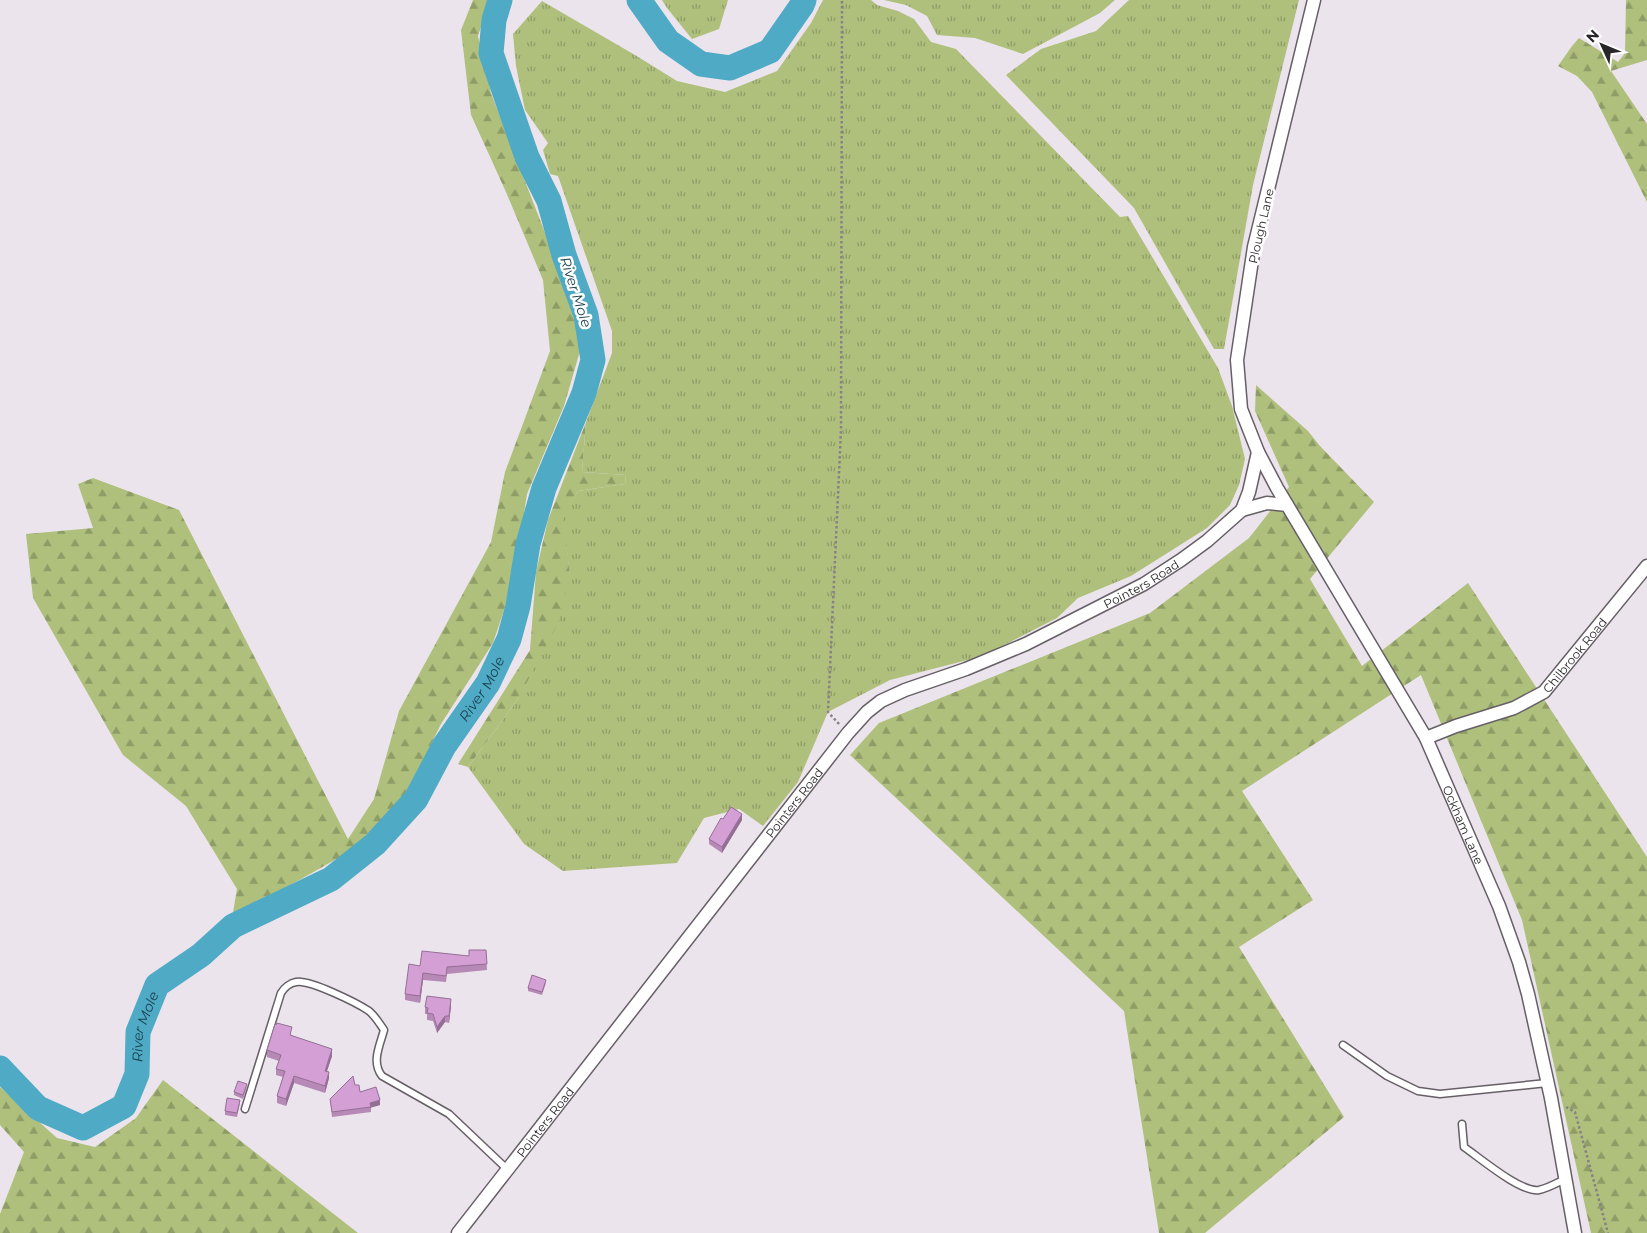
<svg xmlns="http://www.w3.org/2000/svg" width="1647" height="1233" viewBox="0 0 1647 1233" font-family="Montserrat,sans-serif">
<defs>
<pattern id="grass-tufts" width="24" height="20" patternUnits="userSpaceOnUse" patternTransform="scale(1.25)"><rect width="24" height="20" fill="#afc07d"/><path d="M3 7l-1-3M5 7V3M7 7l1-3M15 17l-1-3M17 17v-4M19 17l1-3" fill="none" stroke="#8e9c66"/></pattern>
<pattern id="forest-firs" width="22" height="20" patternUnits="userSpaceOnUse" patternTransform="scale(1.25)"><rect width="22" height="20" fill="#afc07d"/><path d="M5 1l3.5 6h-7zM16 11l3.5 6h-7z" fill="#8e9c66"/></pattern>
</defs>
<rect width="100%" height="100%" fill="#ece4ec"/>
<g fill="url(#grass-tufts)">
<path d="M662,0H728L719,29L692,39L667,8Z"/>
<path d="M823,0H871L877,5L898,11L914,19L931,42L956,49L1120,217L1128,216L1218,368L1232,406L1245,459L1239,485L1230,505L1207,528L1131,576L1078,598L1057,618L983,656L890,680L828,712L798,782L763,826L739,809L704,818L677,863L563,871L524,844L468,767L518,699L570,573L562,516L578,491L625,484L626,475L582,472L586,422L612,353V331L558,176L550,174L543,150L548,143L525,110L516,66L513,34L542,1L635,55L677,81L725,92L777,71L811,23Z"/>
<path d="M884,0H1115L1100,13L1023,54L975,38L937,35L927,16L906,5Z"/>
<path d="M1129,0H1299L1253,185L1224,349H1214L1134,208L1006,75L1041,49L1096,31Z"/>
</g>
<g fill="url(#forest-firs)">
<path d="M473,0H490L478,36L491,93L574,308L580,351L564,406L527,494L513,583L493,643L441,724L408,791L356,848L232,918L237,889L186,806L123,755L33,598L26,534L93,528L78,484L93,478L179,510L348,839L374,799L399,711L491,542L505,472L550,351L543,280L506,192L471,115L461,30Z"/>
<path d="M1626,0H1647V60L1611,71L1647,124V202L1592,92L1577,76L1558,66L1572,46L1579,38L1618,62L1625,53Z"/>
<path d="M1256,385L1308,431L1320,446L1374,502L1310,579L1362,666L1468,583L1647,857V1233H1591L1522,920L1421,675L1242,791L1313,900L1239,947L1344,1117L1205,1233H1159L1124,1011L850,755L879,723L1150,613L1249,538L1289,487L1255,411Z"/>
<path d="M586,422L582,472L626,475L625,484L578,491L563,516L570,573L558,623L518,699L468,767L458,764L530,650L536,572L548,520Z"/>
<path d="M163,1080L358,1233H0V1214L24,1152L0,1125V1087L57,1138L95,1147L136,1118Z"/>
</g>
<g fill="none" stroke-linecap="round" stroke-linejoin="round">
<g stroke="#4faac5" stroke-width="25">
<path d="M639,0L668,41L701,64L730,68L770,51L802,5L804,0"/>
<path id="s1" d="M0,1068L38,1108L83,1128L124,1106L137,1074L138,1032L157,985L201,955L233,926L331,879L375,844L416,799L444,746L488,683L509,639L518,606L528,544L544,488L584,393L593,360L586,315L564,255L549,201L527,157L491,53L494,20L500,0"/>
</g>
<defs>
<g id="lane">
<path d="M1343,1045L1387,1076L1418,1091L1440,1094L1547,1083"/>
<path d="M245,1109L281,993C284,988 290,983 296,982C309,979 357,1003 369,1011C375,1016 380,1024 384,1030C380,1045 371,1062 382,1076L449,1114L507,1169"/>
<path d="M1462,1124L1464,1147C1480,1158 1521,1193 1539,1190C1548,1188 1557,1183 1565,1179"/>
</g>
<g id="street">
<path id="s2" d="M1314,0L1254,247L1237,360L1241,409L1258,452L1277,488L1426,738L1499,906L1519,962L1528,994L1551,1098L1575,1233"/>
<path d="M1242,510L1267,503L1287,505"/>
<path id="s3" d="M1426,738L1456,726L1514,708L1544,692L1647,566"/>
<path id="s4" d="M458,1233L848,733L867,712L881,701L905,690L966,669L1026,644L1144,584L1181,560L1207,541L1242,510L1249,492L1258,452"/>
</g>
</defs>
<use href="#lane" stroke="#665f66" stroke-width="9"/>
<use href="#street" stroke="#665f66" stroke-width="15"/>
<g stroke="#868186" stroke-width="2.5" stroke-dasharray="2.5 2.5" stroke-linecap="butt">
<path d="M839,724L828,712L841,430L842,0"/>
<path d="M1566,1107L1575,1112L1608,1233"/>
</g>
<use href="#lane" stroke="#fff" stroke-width="6"/>
<use href="#street" stroke="#fff" stroke-width="12"/>
</g>
<g fill="#b689b7">
<path d="M723,819L742,820L722,853L709,844V839Z"/>
<path d="M486,950L487,970L447,974L446,982L423,980L420,1003L405,1000V994L420,966L469,956Z"/>
<path d="M546,983L542,995L528,991V988Z"/>
<path d="M451,1006L449,1023L445,1022L437,1033L433,1021L427,1020V1014H425V1007Z"/>
<path d="M292,1034L291,1035L332,1056L327,1071L329,1078L325,1093L294,1083L286,1106L277,1103V1096L283,1077L276,1075V1069L279,1061L267,1057V1050Z"/>
<path d="M247,1087L243,1099L234,1095V1092Z"/>
<path d="M360,1092L380,1105L371,1107V1112L332,1117L330,1099Z"/>
<path d="M240,1103L237,1117L225,1115V1111Z"/>
</g>
<g fill="#946f95">
<path d="M742,814V820L722,853V847Z"/>
<path d="M423,973V980L420,1003V996Z"/>
<path d="M451,999V1006L449,1023V1016Z"/>
<path d="M445,1016V1022L437,1033V1027Z"/>
<path d="M332,1049V1056L325,1077V1071Z"/>
<path d="M329,1072V1078L325,1093V1086Z"/>
<path d="M294,1076V1083L286,1106V1099Z"/>
<path d="M380,1100V1105L370,1108V1103Z"/>
</g>
<g fill="#d49fd5" stroke="#946f95">
<path d="M731,807L742,814L722,847L709,839L721,818L723,819Z"/>
<path d="M469,950H486L487,964L447,967L446,976L423,973L420,996L405,994L409,964L420,966L422,951L469,956Z"/>
<path d="M532,975L546,980L542,992L528,988Z"/>
<path d="M427,996L451,999L449,1016H445L437,1027L433,1014L427,1013L428,1008L425,1007Z"/>
<path d="M277,1023L292,1027L290,1035L332,1049L325,1071L329,1072L325,1086L294,1076L286,1099L277,1096L285,1071L276,1069L281,1055L267,1050L275,1024L276,1025Z"/>
<path d="M353,1076L355,1085H359L360,1092L376,1087L380,1100L370,1103L371,1107L332,1112L330,1099Z"/>
<path d="M238,1081L247,1084L243,1095L234,1092Z"/>
<path d="M227,1098L240,1100L237,1113L225,1111Z"/>
</g>
<g text-anchor="middle" dominant-baseline="central" stroke-width="5" stroke-linejoin="round" paint-order="stroke">
<g font-size="12" fill="#292629" stroke="#fff">
<text transform="translate(1261 226) rotate(-77)">Plough Lane</text>
<text stroke="none"><textPath href="#s4" startOffset="966">Pointers Road</textPath></text>
<text stroke="none"><textPath href="#s3" startOffset="175">Chilbrook Road</textPath></text>
<text stroke="none"><textPath href="#s4" startOffset="546">Pointers Road</textPath></text>
<text stroke="none"><textPath href="#s2" startOffset="890">Ockham Lane</textPath></text>
<text stroke="none"><textPath href="#s4" startOffset="141">Pointers Road</textPath></text>
</g>
<g font-size="14" font-style="italic" fill="#1b4350" stroke="#fff">
<text transform="translate(576 292) rotate(72)">River Mole</text>
<text stroke="none"><textPath href="#s1" startOffset="729">River Mole</textPath></text>
<text stroke="none"><textPath href="#s1" startOffset="234">River Mole</textPath></text>
</g>
</g>
<g transform="translate(1602 45) rotate(314)" stroke="#ffffff" stroke-width="4" paint-order="stroke">
<path d="M0-4L9 19L0 12L-9 19Z" fill="#292629"/>
<text y="-8" font-size="14" font-weight="bold" text-anchor="middle" fill="#292629">N</text>
</g>
</svg>
